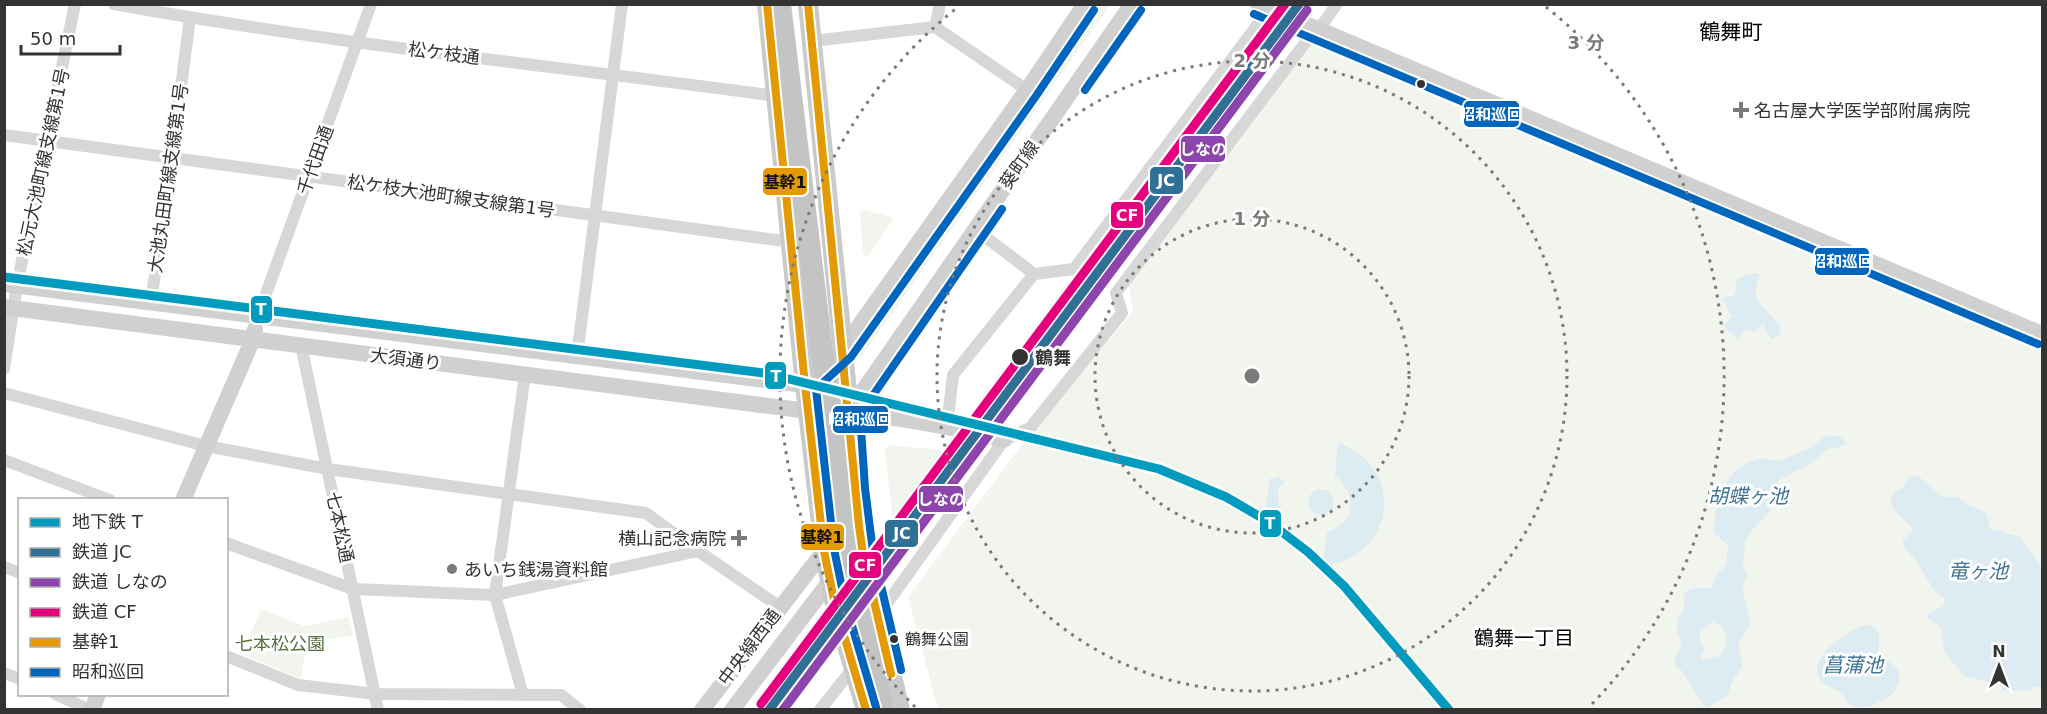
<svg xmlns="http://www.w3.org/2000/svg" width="2047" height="714" viewBox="0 0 2047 714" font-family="'DejaVu Sans','Noto Sans JP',sans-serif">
<rect width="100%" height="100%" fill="#fff"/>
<g fill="#f1f5ed">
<path d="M1102,5H1110L859,360L857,348Z"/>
<path d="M1311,45L2042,353V709H938L908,597L1015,454L1133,311L1129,283Z"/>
<path d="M862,209L894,218L869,255L866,256L863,253L860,213Z"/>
<path d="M890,445L940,450L942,452L893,521L885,452V449Z"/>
<path d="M261,609L304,626L349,617L353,635L306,644L301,679L242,654Z"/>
</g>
<g fill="#ddebf3" fill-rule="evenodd">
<path d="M1748,273L1760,274C1748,305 1764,305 1781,327L1780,335L1772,339L1766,332L1764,324L1754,332L1745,330L1738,339L1723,326L1732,316L1722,298L1735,295L1737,280Z"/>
<path d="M1827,435C1834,435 1843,437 1847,443L1839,447L1828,449L1810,464L1779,480L1776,489L1775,500L1768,514L1752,530L1745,542L1743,569L1747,573V579L1743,581L1744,596L1751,623C1748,631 1740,636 1739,645C1738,653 1745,661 1741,668C1734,682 1732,676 1729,694L1707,708L1703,705L1682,671L1675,666V659L1682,643L1677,631L1678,617L1684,610L1683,595C1693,584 1700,589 1712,588L1716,576L1726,565L1728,545L1714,533C1714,504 1724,469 1755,460C1764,457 1772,463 1782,459C1791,456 1800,453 1808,449C1815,446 1820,439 1827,435ZM1713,622L1721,626L1727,635L1724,650L1720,656L1702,660L1701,655L1705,650L1700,642V632Z"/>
<path d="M1338,443C1407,467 1396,558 1323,566L1327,532C1356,523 1358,493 1335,476Z"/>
<path d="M1278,475L1281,480H1284L1283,486H1280C1275,497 1281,504 1280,514L1276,513L1273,517L1270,513L1265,512L1270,478L1275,479Z"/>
<path d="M1917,475L1940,495L1945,497H1957L1968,505L1986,512L1987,518L1990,520L1988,528L2020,537L2042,567V686L2033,687V690L2003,691L2001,686L1964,676L1945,653L1940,627L1928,618L1927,614L1942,607L1945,604L1944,598L1934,590L1915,559L1903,546V540L1913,530C1907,518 1884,510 1893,494C1897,488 1897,493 1902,488C1905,486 1907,479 1910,476Z"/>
<path d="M1317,489L1327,490L1333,498V508L1325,515L1314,514L1308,506L1309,496Z"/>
<path d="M1868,625C1885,628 1877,644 1879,656C1884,659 1891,662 1895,666C1914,688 1872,713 1853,706C1846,704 1846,697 1841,693C1834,687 1823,686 1819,677C1808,657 1851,627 1868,625Z"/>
</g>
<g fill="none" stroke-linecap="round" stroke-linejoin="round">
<g stroke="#d7d7d7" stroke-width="12">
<path d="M114,4C333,44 555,66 776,96"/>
<path d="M935,27L940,4"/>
<path d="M812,41L935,27L1027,90"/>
<path d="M4,135L791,242"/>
<path d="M975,229L1034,274L1074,269L1273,4"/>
<path d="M151,302L172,156L190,18"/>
<path d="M258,316L371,4"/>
<path d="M301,345L378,710"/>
<path d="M577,356L622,4"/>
<path d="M4,369L17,285L75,4"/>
<path d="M4,393L206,446L328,469L646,513L698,551L780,607"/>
<path d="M947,426L953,375L1034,274"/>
<path d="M4,460L110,500"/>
<path d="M226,543L353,589L495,595L698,551"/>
<path d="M4,567L20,573"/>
<path d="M878,616L1004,440L1030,428L1122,313L1116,293L1305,43L1319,29L1337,4"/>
<path d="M226,656L298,685L376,694L561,695L580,710"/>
<path d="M4,673L20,679"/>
<path d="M55,694L90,710"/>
<path d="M523,695L495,595L525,374"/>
<path d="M820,710L853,668"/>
</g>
<g stroke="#d0d0d0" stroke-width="16">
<path d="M1258,4L2042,334"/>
<path d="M4,284L805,385L815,391"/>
<path d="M4,307L808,411C875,412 940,424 1004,440"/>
<path d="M839,354L1027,90L1085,4"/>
<path d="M849,411L1132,4"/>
<path d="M183,500L253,339L255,329"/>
<path d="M92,710L98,694"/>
<path d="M702,710L824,551L853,530"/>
<path d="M732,710L830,581L857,558"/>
</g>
<g stroke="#cacaca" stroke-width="20">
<path d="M767,4L805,385L824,551L835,605L866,710"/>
<path d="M808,4L849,411L859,526L863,554L900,710"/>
</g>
<path stroke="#c4c4c4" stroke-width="22" d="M780,4L837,474L850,557L883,710"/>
<defs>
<g id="bus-1">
<path d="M767,4L805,385L824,551L835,605L866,710"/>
<path d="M808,4L859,526L863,554L891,674"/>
</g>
<g id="bus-2">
<path d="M1254,14L2038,344"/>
<path d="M1085,90L1141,10"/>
<path d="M901,670L873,552L865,488L860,414L1002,209"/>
<path d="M876,707L845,602L834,549L816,389L851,357L1036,96L1094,10"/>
</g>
</defs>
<use href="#bus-1" stroke="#fff" stroke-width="12"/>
<use href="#bus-2" stroke="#fff" stroke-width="12"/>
<use href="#bus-1" stroke="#e39a05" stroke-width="8"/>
<use href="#bus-2" stroke="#0065bd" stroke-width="8"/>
<defs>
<path id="rail-1" d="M769,710L1299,4"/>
<path id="rail-2" d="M783,710L1307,10"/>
<path id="rail-3" d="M761,704L1285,4"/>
</defs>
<use href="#rail-1" stroke="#fff" stroke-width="14"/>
<use href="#rail-2" stroke="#fff" stroke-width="14"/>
<use href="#rail-3" stroke="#fff" stroke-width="14"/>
<use href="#rail-1" stroke="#307097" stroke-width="9"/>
<use href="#rail-2" stroke="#8e44ad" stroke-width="9"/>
<use href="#rail-3" stroke="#e5007d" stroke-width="9"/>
<defs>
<path id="metro-1" d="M4,277L764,373L1159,469L1226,497L1269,522L1308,552L1344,586L1449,710"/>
</defs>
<use href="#metro-1" stroke="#fff" stroke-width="14"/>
<use href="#metro-1" stroke="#009bbf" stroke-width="9"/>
</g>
<g fill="none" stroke="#7a7a7a" stroke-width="3" stroke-dasharray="3 6">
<circle cx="1252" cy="376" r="157"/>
<circle cx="1252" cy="376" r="315"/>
<path d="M915 707A472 472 0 0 1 958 7M1546 7A472 472 0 0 1 1589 707"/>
</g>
<g fill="#333" stroke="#fff" stroke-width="2">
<circle cx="1421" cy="84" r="5"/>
<circle cx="1020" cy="357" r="9"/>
<circle cx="894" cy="639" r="5"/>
</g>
<g fill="#7a7a7a" stroke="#fff" stroke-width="2">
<path d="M1738 101h6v6h6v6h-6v6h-6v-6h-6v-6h6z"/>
<path d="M736 529h6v6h6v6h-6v6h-6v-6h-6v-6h6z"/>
<circle cx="452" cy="569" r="6"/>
</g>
<g text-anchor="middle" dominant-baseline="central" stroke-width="6" stroke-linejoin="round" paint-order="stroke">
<g font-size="16" fill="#333" stroke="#fff" text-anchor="start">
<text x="905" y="639">鶴舞公園</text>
</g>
<g font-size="18" fill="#333" stroke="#fff">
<text transform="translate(444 53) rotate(7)">松ケ枝通</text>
<text transform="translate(315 160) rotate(-70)">千代田通</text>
<text transform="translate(43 162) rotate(-78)">松元大池町線支線第1号</text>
<text transform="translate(1019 165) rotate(-55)">葵町線</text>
<text transform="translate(168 178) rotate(-82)">大池丸田町線支線第1号</text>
<text transform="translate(451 196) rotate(8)">松ケ枝大池町線支線第1号</text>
<text transform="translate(406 359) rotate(7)">大須通り</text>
<text transform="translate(340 527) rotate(78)">七本松通</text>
<text transform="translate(749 647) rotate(-53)">中央線西通</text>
</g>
<g font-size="18" fill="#333" stroke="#fff" text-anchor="start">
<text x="1754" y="110">名古屋大学医学部附属病院</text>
<text x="726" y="538" text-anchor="end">横山記念病院</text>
<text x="464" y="569">あいち銭湯資料館</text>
</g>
<g font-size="18" font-weight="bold" fill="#333" stroke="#fff" text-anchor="start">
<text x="1035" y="357">鶴舞</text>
</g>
<g font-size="18" fill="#56703f" stroke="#fff">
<text x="280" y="643">七本松公園</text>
</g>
<g font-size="20" font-style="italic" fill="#3f7597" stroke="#fff">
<text x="1748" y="496">胡蝶ヶ池</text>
<text x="1978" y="571">竜ヶ池</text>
<text x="1853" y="665">菖蒲池</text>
</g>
<g font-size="20" fill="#000" stroke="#fff">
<text x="1524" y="638">鶴舞一丁目</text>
</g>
<g font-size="21" fill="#000" stroke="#fff">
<text x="1731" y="32">鶴舞町</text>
</g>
</g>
<circle cx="1252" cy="376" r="9" fill="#7a7a7a" stroke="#fff" stroke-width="3"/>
<g font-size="18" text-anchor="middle" font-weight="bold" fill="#7a7a7a" stroke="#fff" stroke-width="6" stroke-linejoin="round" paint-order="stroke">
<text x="1586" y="49">3 分</text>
<text x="1252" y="67">2 分</text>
<text x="1252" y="225">1 分</text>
</g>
<g stroke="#fff" stroke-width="2">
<rect x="1463" y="100" width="57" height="28" rx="6" fill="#0065bd"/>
<rect x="1180" y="135" width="46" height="28" rx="6" fill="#8e44ad"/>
<rect x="1149" y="166" width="35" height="29" rx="6" fill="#307097"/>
<rect x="762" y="167" width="46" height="29" rx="6" fill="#e39a05"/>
<rect x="1110" y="201" width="34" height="28" rx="6" fill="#e5007d"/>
<rect x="1814" y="247" width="56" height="29" rx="6" fill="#0065bd"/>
<rect x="250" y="295" width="23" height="29" rx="6" fill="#009bbf"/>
<rect x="764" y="361" width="23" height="29" rx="6" fill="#009bbf"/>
<rect x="832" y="405" width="57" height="29" rx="6" fill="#0065bd"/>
<rect x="918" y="485" width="46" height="28" rx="6" fill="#8e44ad"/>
<rect x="1259" y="509" width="23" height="29" rx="6" fill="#009bbf"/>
<rect x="884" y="519" width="35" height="29" rx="6" fill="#307097"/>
<rect x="800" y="523" width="45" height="28" rx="6" fill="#e39a05"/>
<rect x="848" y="551" width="34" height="28" rx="6" fill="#e5007d"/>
</g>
<g font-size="16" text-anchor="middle" font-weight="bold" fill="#fff">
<text x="1491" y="120">昭和巡回</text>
<text x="1203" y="155">しなの</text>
<text x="1166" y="186">JC</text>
<text x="1127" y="221">CF</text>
<text x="1842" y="267">昭和巡回</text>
<text x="261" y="315">T</text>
<text x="776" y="382">T</text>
<text x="860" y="425">昭和巡回</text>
<text x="941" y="505">しなの</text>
<text x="1270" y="529">T</text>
<text x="902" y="539">JC</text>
<text x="865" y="571">CF</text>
</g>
<g font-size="16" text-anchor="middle" font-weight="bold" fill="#111">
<text x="785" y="188">基幹1</text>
<text x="822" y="543">基幹1</text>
</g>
<rect width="2047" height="714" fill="none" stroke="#333333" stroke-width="12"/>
<rect x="18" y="498" width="210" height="198" fill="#ffffff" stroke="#adadad" stroke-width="1.5"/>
<rect x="30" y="518" width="30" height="9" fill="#009bbf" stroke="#adadad" stroke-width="1.5"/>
<text x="72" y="528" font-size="18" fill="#333333">地下鉄 T</text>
<rect x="30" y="548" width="30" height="9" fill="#307097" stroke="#adadad" stroke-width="1.5"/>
<text x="72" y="558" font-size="18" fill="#333333">鉄道 JC</text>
<rect x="30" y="578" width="30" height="9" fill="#8e44ad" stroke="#adadad" stroke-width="1.5"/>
<text x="72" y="588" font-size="18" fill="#333333">鉄道 しなの</text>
<rect x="30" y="608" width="30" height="9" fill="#e5007d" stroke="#adadad" stroke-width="1.5"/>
<text x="72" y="618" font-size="18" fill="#333333">鉄道 CF</text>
<rect x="30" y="638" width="30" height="9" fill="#e39a05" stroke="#adadad" stroke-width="1.5"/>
<text x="72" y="648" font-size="18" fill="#333333">基幹1</text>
<rect x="30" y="668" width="30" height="9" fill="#0065bd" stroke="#adadad" stroke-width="1.5"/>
<text x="72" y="678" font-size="18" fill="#333333">昭和巡回</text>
<g transform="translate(1999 666)" stroke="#ffffff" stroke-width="4.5" paint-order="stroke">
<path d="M0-4.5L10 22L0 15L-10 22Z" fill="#333333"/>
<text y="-9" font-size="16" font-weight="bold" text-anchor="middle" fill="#333333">N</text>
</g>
<path d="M21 45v9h99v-9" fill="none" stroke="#333333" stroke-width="3"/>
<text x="30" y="45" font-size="18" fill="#333333" stroke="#ffffff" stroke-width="4.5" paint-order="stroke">50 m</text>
</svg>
